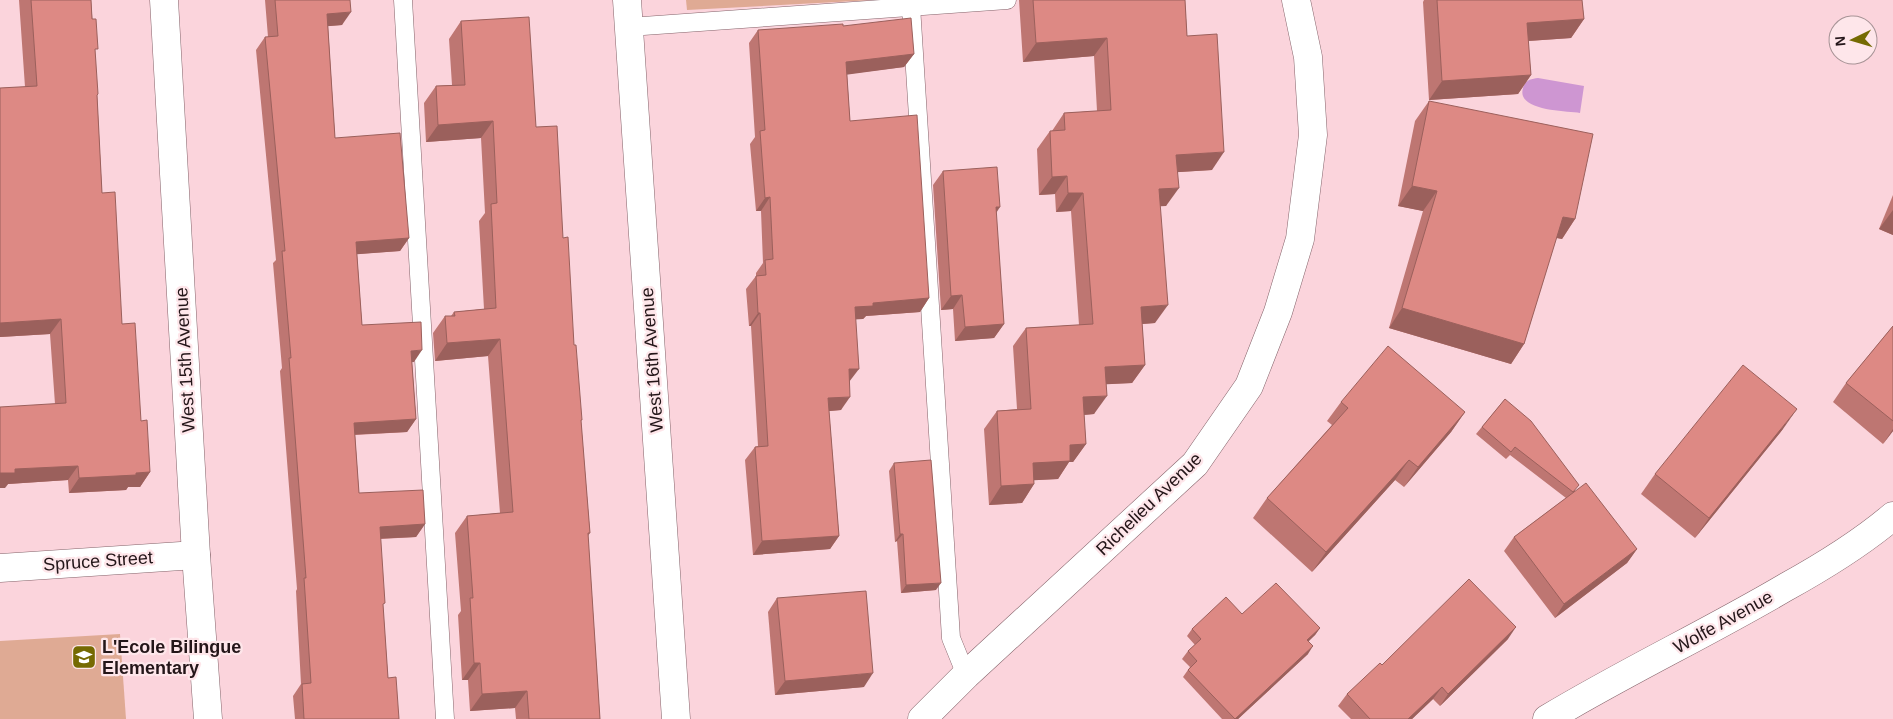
<svg xmlns="http://www.w3.org/2000/svg" width="1893" height="719" viewBox="0 0 1893 719" font-family="Arial,sans-serif">
<rect width="100%" height="100%" fill="#fbd4dc"/>
<g fill="#dfaa94">
<path d="M686,0H874L687,10Z"/>
<path d="M120,634L126,719H0V641Z"/>
</g>
<path fill="#ce96d2" d="M1538,78L1584,86L1580,113C1565,111 1516,111 1523,88C1525,80 1531,79 1538,78Z"/>
<g fill="none" stroke-linecap="round" stroke-linejoin="round">
<defs>
<g id="service">
<path d="M403,0L445,719"/>
<path d="M911,6L951,638L966,675"/>
<path d="M629,27L1007,0"/>
</g>
<g id="minor">
<path d="M164,0L196,555L208,719"/>
<path d="M0,568L196,555"/>
<path d="M922,719L966,675L1195,464L1249,386L1278,312L1300,239L1313,135L1308,57L1296,0"/>
</g>
<g id="tertiary">
<path d="M627,0L676,719"/>
<path d="M1547,719C1625,672 1708,633 1786,587C1824,566 1860,544 1893,516"/>
</g>
</defs>
<use href="#service" stroke="#84636a" stroke-width="19"/>
<use href="#minor" stroke="#84636a" stroke-width="29"/>
<use href="#tertiary" stroke="#84636a" stroke-width="29"/>
<use href="#service" stroke="#fff" stroke-width="18"/>
<use href="#minor" stroke="#fff" stroke-width="28"/>
<use href="#tertiary" stroke="#fff" stroke-width="28"/>
</g>
<g fill="#be7672">
<path d="M19,0H91L95,54L102,193L122,324L150,472L140,487H128L126,490L69,493L68,480L8,484L5,488L55,404L50,334L0,337V88L25,87Z"/>
<path d="M265,0H350L342,25L328,26L335,138L409,238L400,251L357,254L362,325L414,362H412L416,419L407,432L355,435L359,493L425,524L416,537L380,539L383,606L388,678L399,719H295L293,696L301,684L296,591L297,589L280,371L282,368L273,263L276,260L256,50L265,37H268Z"/>
<path d="M1019,0H1185L1187,36L1212,170L1178,172L1166,206H1160L1155,323L1142,324L1145,365L1132,383L1106,384L1094,414L1084,415L1086,444L1073,462H1069L1058,479L1034,480V484L1022,503L989,505L984,429L997,411L1017,409L1013,346L1026,328L1079,325L1071,211L1056,212L1055,194L1039,195L1037,149L1050,131H1052L1064,113L1097,111L1094,56L1023,62Z"/>
<path d="M1424,0H1582L1584,19L1571,38L1528,41L1531,75L1518,94L1429,100L1423,2Z"/>
<path d="M461,21L536,127L563,238L581,422L590,533L588,536L600,719H516L515,708L470,711L468,680H462L458,615L461,611L455,533L467,516L500,513L488,356L435,361L433,333L445,316H451L454,312L484,309L479,221L485,213L481,138L426,142L424,103L436,86L452,85L449,39Z"/>
<path d="M843,26L914,54L904,67L847,74L850,121L929,298L920,312L866,316L863,319H855L849,382L841,410L829,411L839,536L830,549L753,555L745,460L755,447L758,446L751,326H749L746,289L756,276V273L763,263L761,211H756L750,144L755,137L749,43L758,30Z"/>
<path d="M1429,101L1575,219L1562,239L1556,238L1524,344L1511,364L1389,328L1423,211L1398,206L1415,121Z"/>
<path d="M943,171L996,213L1004,324L994,338L955,341L953,309L941,310L933,185Z"/>
<path d="M1893,195V235L1879,229Z"/>
<path d="M1893,326V431L1883,444L1833,402L1846,383Z"/>
<path d="M1505,399L1575,491L1637,549L1627,563L1555,618L1504,551L1514,537L1566,498L1510,455L1506,459L1476,434Z"/>
<path d="M1341,402L1465,412L1451,432L1404,487L1395,480L1312,572L1253,518L1267,498L1332,425L1327,421Z"/>
<path d="M1783,429L1695,538L1641,494L1655,474Z"/>
<path d="M894,463L936,590L901,593L897,541L895,542L889,471Z"/>
<path d="M777,598L864,687L775,695L768,612Z"/>
<path d="M1242,614L1320,628L1315,635L1308,641V654L1238,719H1222L1183,677L1190,667L1182,659L1188,651L1195,645L1187,636L1192,629Z"/>
<path d="M1508,639L1440,706L1433,699L1412,719H1351L1338,706L1347,694L1382,665Z"/>
</g>
<g fill="#9b605c">
<path d="M351,12L342,25L318,27L327,14Z"/>
<path d="M1584,19L1571,38L1514,42L1527,23Z"/>
<path d="M1107,38L1094,56L1023,62L1036,43Z"/>
<path d="M914,54L904,67L837,76L846,62Z"/>
<path d="M1531,75L1518,94L1429,100L1442,81Z"/>
<path d="M493,121L481,138L426,142L438,125Z"/>
<path d="M1224,152L1212,170L1164,173L1176,155Z"/>
<path d="M1067,176L1055,194L1039,195L1052,177Z"/>
<path d="M1412,186L1437,191L1423,211L1398,206Z"/>
<path d="M1179,188L1166,206L1146,207L1159,189Z"/>
<path d="M1068,193H1083L1071,211L1056,212Z"/>
<path d="M770,197L761,211H756L765,198Z"/>
<path d="M996,207H1000L991,221Z"/>
<path d="M1893,210V235L1879,229Z"/>
<path d="M1563,217L1575,219L1562,239L1549,236Z"/>
<path d="M409,238L400,251L347,255L356,242Z"/>
<path d="M962,295L953,309L941,310L951,296Z"/>
<path d="M929,298L920,312L866,316L863,319L845,320L855,307L873,303Z"/>
<path d="M1168,305L1155,323L1129,325L1141,307Z"/>
<path d="M1402,308L1524,344L1511,364L1389,328Z"/>
<path d="M758,313H760L751,326H749Z"/>
<path d="M61,319L50,334L0,337V323Z"/>
<path d="M1004,324L994,338L955,341L965,327Z"/>
<path d="M500,339L488,356L435,361L447,343Z"/>
<path d="M422,350L414,362L403,363L411,351Z"/>
<path d="M1145,365L1132,383L1092,385L1105,367Z"/>
<path d="M849,369H859L849,382Z"/>
<path d="M1107,396L1094,414L1071,416L1083,397Z"/>
<path d="M850,397L841,410L818,412L828,398Z"/>
<path d="M1797,409L1783,429L1695,538L1709,518Z"/>
<path d="M1465,412L1451,432L1404,487L1418,467Z"/>
<path d="M416,419L407,432L345,435L354,423Z"/>
<path d="M1893,429V431L1883,444Z"/>
<path d="M1086,444L1073,462H1069L1058,479L1020,481L1033,463L1070,445Z"/>
<path d="M1409,460L1395,480L1312,572L1326,552Z"/>
<path d="M78,466L68,480L8,484L5,488H0V473L15,469Z"/>
<path d="M150,472L140,487H128L126,490L69,493L79,478Z"/>
<path d="M1034,484L1022,503L989,505L1001,486Z"/>
<path d="M425,524L416,537L371,539L380,527Z"/>
<path d="M900,534H903L897,541L895,542Z"/>
<path d="M839,536L830,549L753,555L762,541Z"/>
<path d="M1637,549L1627,563L1555,618L1564,604Z"/>
<path d="M941,583L936,590L901,593L906,585Z"/>
<path d="M1516,627L1508,639L1440,706L1448,694Z"/>
<path d="M1320,628L1315,635L1302,648L1307,640Z"/>
<path d="M1313,646L1308,654L1238,719H1235Z"/>
<path d="M474,663H480L468,680H462Z"/>
<path d="M873,673L864,687L775,695L785,681Z"/>
<path d="M1442,687L1433,699L1412,719H1408Z"/>
<path d="M527,691L515,708L470,711L482,694Z"/>
</g>
<g fill="#dd8984" stroke="#9b605c">
<path d="M31,0H91L92,19H96L98,49H95L98,94L97,95L102,193L115,192L122,324L135,323L141,421L147,420L150,472L136,473V475L79,478L78,466L15,469V473H0V407L66,403L61,319L0,323V88L37,86Z"/>
<path d="M275,0H350L351,12L327,14L335,138L400,133L409,238L356,242L362,325L421,322L422,350L411,351L416,419L354,423L359,493L423,490L425,524L380,527L385,603L383,604L388,678L396,677L399,719H304L302,684L311,683L304,578H306L289,358H291L282,251H285L265,37L278,36Z"/>
<path d="M1033,0H1185L1187,36L1217,34L1224,152L1176,155L1179,188L1159,189L1168,305L1141,307L1145,365L1105,367L1107,396L1083,397L1086,444L1070,445V461L1033,463L1034,484L1001,486L997,411L1031,409L1026,328L1093,324L1083,193H1068L1067,176L1052,177L1050,131L1065,130L1064,113L1111,110L1107,38L1036,43Z"/>
<path d="M1437,0H1582L1584,19L1527,23L1531,75L1442,81Z"/>
<path d="M529,17L536,127L557,126L563,238L568,237L574,345H576L582,420H581L590,533H588L600,719H529L527,691L482,694L480,663H474L470,598H473L467,516L513,512L500,339L447,343L445,316H455L454,312L496,308L491,204L497,203L493,121L438,125L436,86L465,85L461,21Z"/>
<path d="M911,18L914,54L846,62L850,121L917,115L929,298L873,303V306L855,307L859,369H849L850,397L828,398L839,536L762,541L755,447L768,446L760,313H758L756,276L766,275L765,260L773,259L770,197L765,198L760,131L765,130L758,30L843,24V26Z"/>
<path d="M1429,101L1593,134L1575,219L1563,217L1524,344L1402,308L1437,191L1412,186Z"/>
<path d="M997,167L1000,207H996L1004,324L965,327L962,295L951,296L943,171Z"/>
<path d="M1893,326V421L1846,383Z"/>
<path d="M1388,346L1465,412L1418,467L1409,460L1326,552L1267,498L1348,408L1341,402Z"/>
<path d="M1743,365L1797,409L1709,518L1655,474Z"/>
<path d="M1505,399L1531,421L1579,485L1573,492L1515,447L1511,452L1482,427Z"/>
<path d="M931,460L941,583L906,585L903,534H900L894,463Z"/>
<path d="M1586,483L1637,549L1564,604L1514,537Z"/>
<path d="M1469,579L1516,627L1448,694L1442,687L1408,719H1370L1347,694L1380,663L1382,665Z"/>
<path d="M1276,583L1320,628L1307,640L1313,646L1235,719L1188,670L1197,661L1188,651L1201,639L1192,629L1226,597L1242,614Z"/>
<path d="M866,591L873,673L785,681L777,598Z"/>
</g>
<defs>
<symbol id="school-square" viewBox="-11 -11 22 22"><rect x="-9" y="-9" width="18" height="18" rx="4" fill="#756a02" stroke="#fee6ea"/><path d="M0-5L7-2L0 1L-7-2ZM-4 1L0 2.5L4 1V4Q0 6-4 4Z" fill="#fff"/></symbol>
</defs>
<g fill-rule="evenodd">
<use href="#school-square" x="70" y="643" width="28" height="28"/>
</g>
<g text-anchor="middle" dominant-baseline="central" stroke-width="4.5" stroke-linejoin="round" paint-order="stroke">
<g font-size="18" fill="#241619" stroke="#fee6ea">
<text transform="translate(185 360) rotate(-93)">West 15th Avenue</text>
<text transform="translate(652 360) rotate(-94)">West 16th Avenue</text>
<text transform="translate(1149 504) rotate(-44)">Richelieu Avenue</text>
<text transform="translate(98 561) rotate(-4)">Spruce Street</text>
<text transform="translate(1723 622) rotate(-29)">Wolfe Avenue</text>
</g>
<g font-size="18" font-weight="bold" fill="#241619" stroke="#fee6ea" text-anchor="start">
<text x="102" y="647">L'Ecole Bilingue<tspan x="102" dy="21">Elementary</tspan></text>
</g>
</g>
<g transform="translate(1853 40) rotate(265)"><circle r="24" fill="#fee6ea" stroke="#a79396"/>
<path d="M0-4L9 19L0 12L-9 19Z" fill="#756a02"/>
<text y="-8" font-size="14" font-weight="bold" text-anchor="middle" fill="#241619">N</text>
</g>
</svg>
